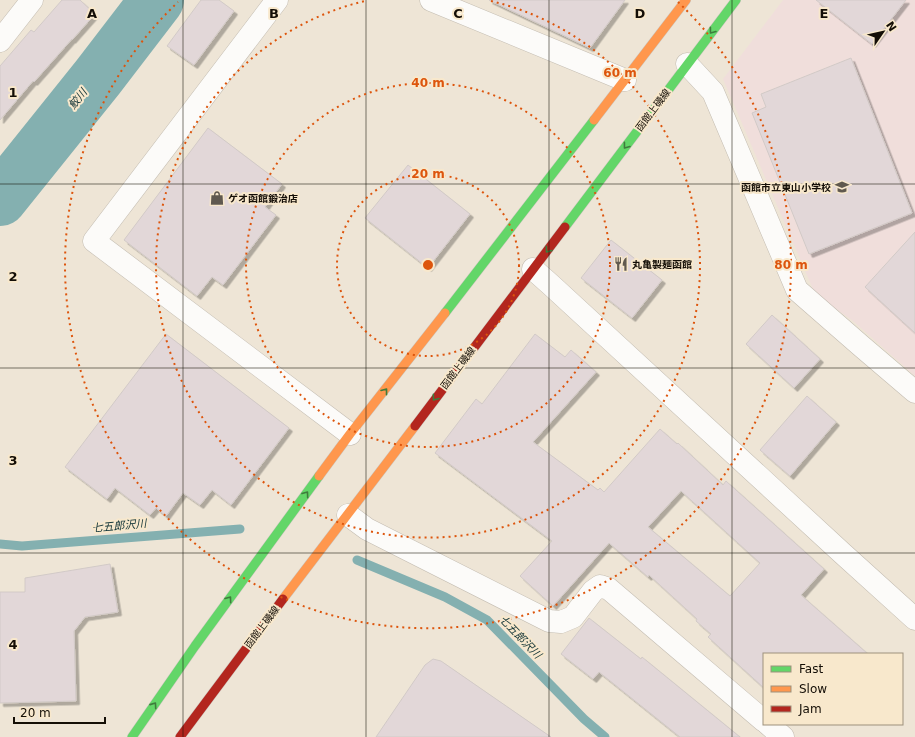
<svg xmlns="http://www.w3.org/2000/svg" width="915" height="737" viewBox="0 0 915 737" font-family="'DejaVu Sans','Noto Sans JP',sans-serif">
<defs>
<filter id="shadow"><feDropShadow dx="3.5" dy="3.5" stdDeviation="0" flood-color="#0004"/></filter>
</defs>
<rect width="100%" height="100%" fill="#eee5d6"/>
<path fill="#f0dedb" d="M783,0H915V376L853,321L815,294L723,79Z"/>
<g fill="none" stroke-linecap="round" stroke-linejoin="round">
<g stroke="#84b0b0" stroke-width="9">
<path d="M0,544L22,546L240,529"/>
<path d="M357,560L445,597L487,620L584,719L605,737"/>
</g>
<path stroke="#84b0b0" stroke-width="54" d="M0,199L98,77L157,0"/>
</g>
<g fill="#e2d7d8" stroke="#d2cac7" fill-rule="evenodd" filter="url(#shadow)">
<path d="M62,0H80L95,14L72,40V39L34,82L33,81L0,120V66L31,30L34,32Z"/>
<path d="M201,0H219L234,11L194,65L167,46Z"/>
<path d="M489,0H625L590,48Z"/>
<path d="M816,0H906L872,44Z"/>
<path d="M851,58L912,213L809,254L752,113L766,107L761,94Z"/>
<path d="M208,128L282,184L265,207L276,215L223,285L212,277L197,296L124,240Z"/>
<path d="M408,165L470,214L428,268L365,218Z"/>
<path d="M915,232V333L865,287Z"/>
<path d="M611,240L662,280L632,318L581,278Z"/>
<path d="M772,315L820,359L794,388L746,344Z"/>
<path d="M166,334L289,428L231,505L212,490L200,505L183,493L166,516L156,508L150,515L115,488L107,499L65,467Z"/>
<path d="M535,334L565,357L571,350L596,372L533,442L598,490L600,488L604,492L660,429L677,444L678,443L723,485L726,481L824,569L801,595L868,654H764V688L708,637L711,634L696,621L697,619L649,575L648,577L609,543L553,606L520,576L552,541L435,453L476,399L482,404ZM681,491L760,563L730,596L648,527Z"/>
<path d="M807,396L836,422L790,476L760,450Z"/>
<path d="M110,564L118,612L85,617L74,631L76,701L0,703V592H25V578Z"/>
<path d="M589,618L641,659L642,657L740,737H680L599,672L593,679L561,654Z"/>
<path d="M433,659L441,661L551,737H376L425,665Z"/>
</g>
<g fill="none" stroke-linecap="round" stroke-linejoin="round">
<defs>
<g id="street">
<path d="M277,0L94,241L350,434"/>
<path d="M431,0L625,80"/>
<path d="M0,41L32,0"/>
<path d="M687,64L713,92L797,290L860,345L915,392"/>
<path d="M533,269L551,285L842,553L915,619"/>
<path d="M348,515L367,529L549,621L561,622L573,617L593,591L600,586L609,589L764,721"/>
<path d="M768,724L783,737"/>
</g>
<g id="fast">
<path d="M565,227L736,0"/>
<path d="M445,313L594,120"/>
<path d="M132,737L195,646L319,476"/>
</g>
<g id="slow">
<path d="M594,120L686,0"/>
<path d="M319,476L350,434L445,313"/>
<path d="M283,599L415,426"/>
</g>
<g id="jam">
<path d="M415,426L565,227"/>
<path d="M180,737L283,599"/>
</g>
</defs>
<use href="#street" stroke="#c3bcb1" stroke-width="23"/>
<use href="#fast" stroke="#cac5bf" stroke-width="10"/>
<use href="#slow" stroke="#cac5bf" stroke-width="10"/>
<use href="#jam" stroke="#cac5bf" stroke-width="10"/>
<use href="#street" stroke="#fcfbf9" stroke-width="22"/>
<use href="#fast" stroke="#63d668" stroke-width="9"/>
<use href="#slow" stroke="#ff974d" stroke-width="9"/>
<use href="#jam" stroke="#b3261e" stroke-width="9"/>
</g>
<defs><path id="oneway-chevron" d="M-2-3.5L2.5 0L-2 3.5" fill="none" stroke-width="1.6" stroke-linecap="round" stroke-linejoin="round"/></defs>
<g stroke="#3f7c3c">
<use href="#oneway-chevron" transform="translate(712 31) rotate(127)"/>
<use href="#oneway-chevron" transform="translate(626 146) rotate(127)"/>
<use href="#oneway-chevron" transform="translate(548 250) rotate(126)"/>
<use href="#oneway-chevron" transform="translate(385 391) rotate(-52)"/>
<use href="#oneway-chevron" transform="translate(435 398) rotate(127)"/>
<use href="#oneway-chevron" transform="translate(306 494) rotate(-54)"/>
<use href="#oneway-chevron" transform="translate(229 599) rotate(-54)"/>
<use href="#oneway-chevron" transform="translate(154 705) rotate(-55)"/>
</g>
<path fill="none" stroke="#140e06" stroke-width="1" stroke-opacity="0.55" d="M183,0V737M366,0V737M549,0V737M732,0V737M0,184H915M0,368H915M0,553H915"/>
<g fill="none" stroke="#dd550c" stroke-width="2" stroke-dasharray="2 4">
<circle cx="428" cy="265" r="91"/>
<circle cx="428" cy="265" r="182"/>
<path d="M491 1A272 272 0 1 1 365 1"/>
<path d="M678 2A363 363 0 1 1 178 2"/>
</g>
<defs>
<symbol id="school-bare" viewBox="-9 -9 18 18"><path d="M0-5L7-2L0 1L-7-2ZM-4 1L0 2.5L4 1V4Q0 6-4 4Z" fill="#60594f" stroke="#f8e8cc" stroke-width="2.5" paint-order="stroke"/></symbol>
<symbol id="shop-bare" viewBox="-9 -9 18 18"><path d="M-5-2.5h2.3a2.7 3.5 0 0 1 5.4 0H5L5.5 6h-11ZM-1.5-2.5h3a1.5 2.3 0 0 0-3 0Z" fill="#60594f" stroke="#f8e8cc" stroke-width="2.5" paint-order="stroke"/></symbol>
<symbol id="restaurant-bare" viewBox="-9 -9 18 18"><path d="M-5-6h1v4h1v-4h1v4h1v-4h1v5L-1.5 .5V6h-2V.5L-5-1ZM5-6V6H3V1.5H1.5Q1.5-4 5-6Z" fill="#60594f" stroke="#f8e8cc" stroke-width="2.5" paint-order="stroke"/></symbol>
</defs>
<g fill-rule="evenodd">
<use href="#school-bare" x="832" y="177" width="20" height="20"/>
<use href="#shop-bare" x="207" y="188" width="20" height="20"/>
<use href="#restaurant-bare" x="611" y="254" width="20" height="20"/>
</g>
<g text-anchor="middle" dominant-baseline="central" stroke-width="4" stroke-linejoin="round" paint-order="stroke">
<g font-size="10" fill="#140e06" stroke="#f8e8cc">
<text transform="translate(653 110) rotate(-53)">函館上磯線</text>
<text transform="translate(458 368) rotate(-53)">函館上磯線</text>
<text transform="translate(262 627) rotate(-53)">函館上磯線</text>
</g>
<g font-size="10" font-weight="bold" fill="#140e06" stroke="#f8e8cc" text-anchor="start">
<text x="831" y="187" text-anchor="end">函館市立東山小学校</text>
<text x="228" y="198">ゲオ函館鍛治店</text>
<text x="632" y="264">丸亀製麺函館</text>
</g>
<g font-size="11" font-style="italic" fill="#133538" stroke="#f8e8cc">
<text transform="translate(78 99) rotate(-52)">鮫川</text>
<text transform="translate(119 526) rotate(-5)">七五郎沢川</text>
<text transform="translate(520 637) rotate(46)">七五郎沢川</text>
</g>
</g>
<g font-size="13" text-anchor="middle" font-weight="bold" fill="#140e06" stroke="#f8e8cc" stroke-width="4" stroke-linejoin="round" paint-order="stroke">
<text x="92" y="18">A</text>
<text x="274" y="18">B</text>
<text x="458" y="18">C</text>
<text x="640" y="18">D</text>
<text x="824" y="18">E</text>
<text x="13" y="97">1</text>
<text x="13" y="281">2</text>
<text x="13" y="465">3</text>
<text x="13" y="649">4</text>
</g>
<circle cx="428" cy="265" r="6" fill="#dd550c" stroke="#f8e8cc" stroke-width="2"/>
<g font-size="12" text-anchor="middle" font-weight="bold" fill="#dd550c" stroke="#f8e8cc" stroke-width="4" stroke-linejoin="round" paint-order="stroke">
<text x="620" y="77">60 m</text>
<text x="428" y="87">40 m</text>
<text x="428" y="178">20 m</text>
<text x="791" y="269">80 m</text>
</g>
<rect x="763" y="653" width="140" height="72" fill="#f8e8cc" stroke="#9d917d"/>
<rect x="771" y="666" width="20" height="6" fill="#63d668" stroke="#9d917d"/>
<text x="799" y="673" font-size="12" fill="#140e06">Fast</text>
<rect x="771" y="686" width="20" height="6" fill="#ff974d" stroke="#9d917d"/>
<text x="799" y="693" font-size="12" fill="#140e06">Slow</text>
<rect x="771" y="706" width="20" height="6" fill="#b3261e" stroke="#9d917d"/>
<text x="799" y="713" font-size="12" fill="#140e06">Jam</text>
<g transform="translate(883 32) rotate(56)" stroke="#f8e8cc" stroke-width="3" paint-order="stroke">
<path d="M0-3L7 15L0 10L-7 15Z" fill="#140e06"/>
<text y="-6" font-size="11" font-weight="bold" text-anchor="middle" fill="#140e06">N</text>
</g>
<path d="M14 717v6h91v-6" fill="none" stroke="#140e06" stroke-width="2"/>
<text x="20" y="717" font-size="12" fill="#140e06" stroke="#f8e8cc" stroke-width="3" paint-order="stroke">20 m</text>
</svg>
